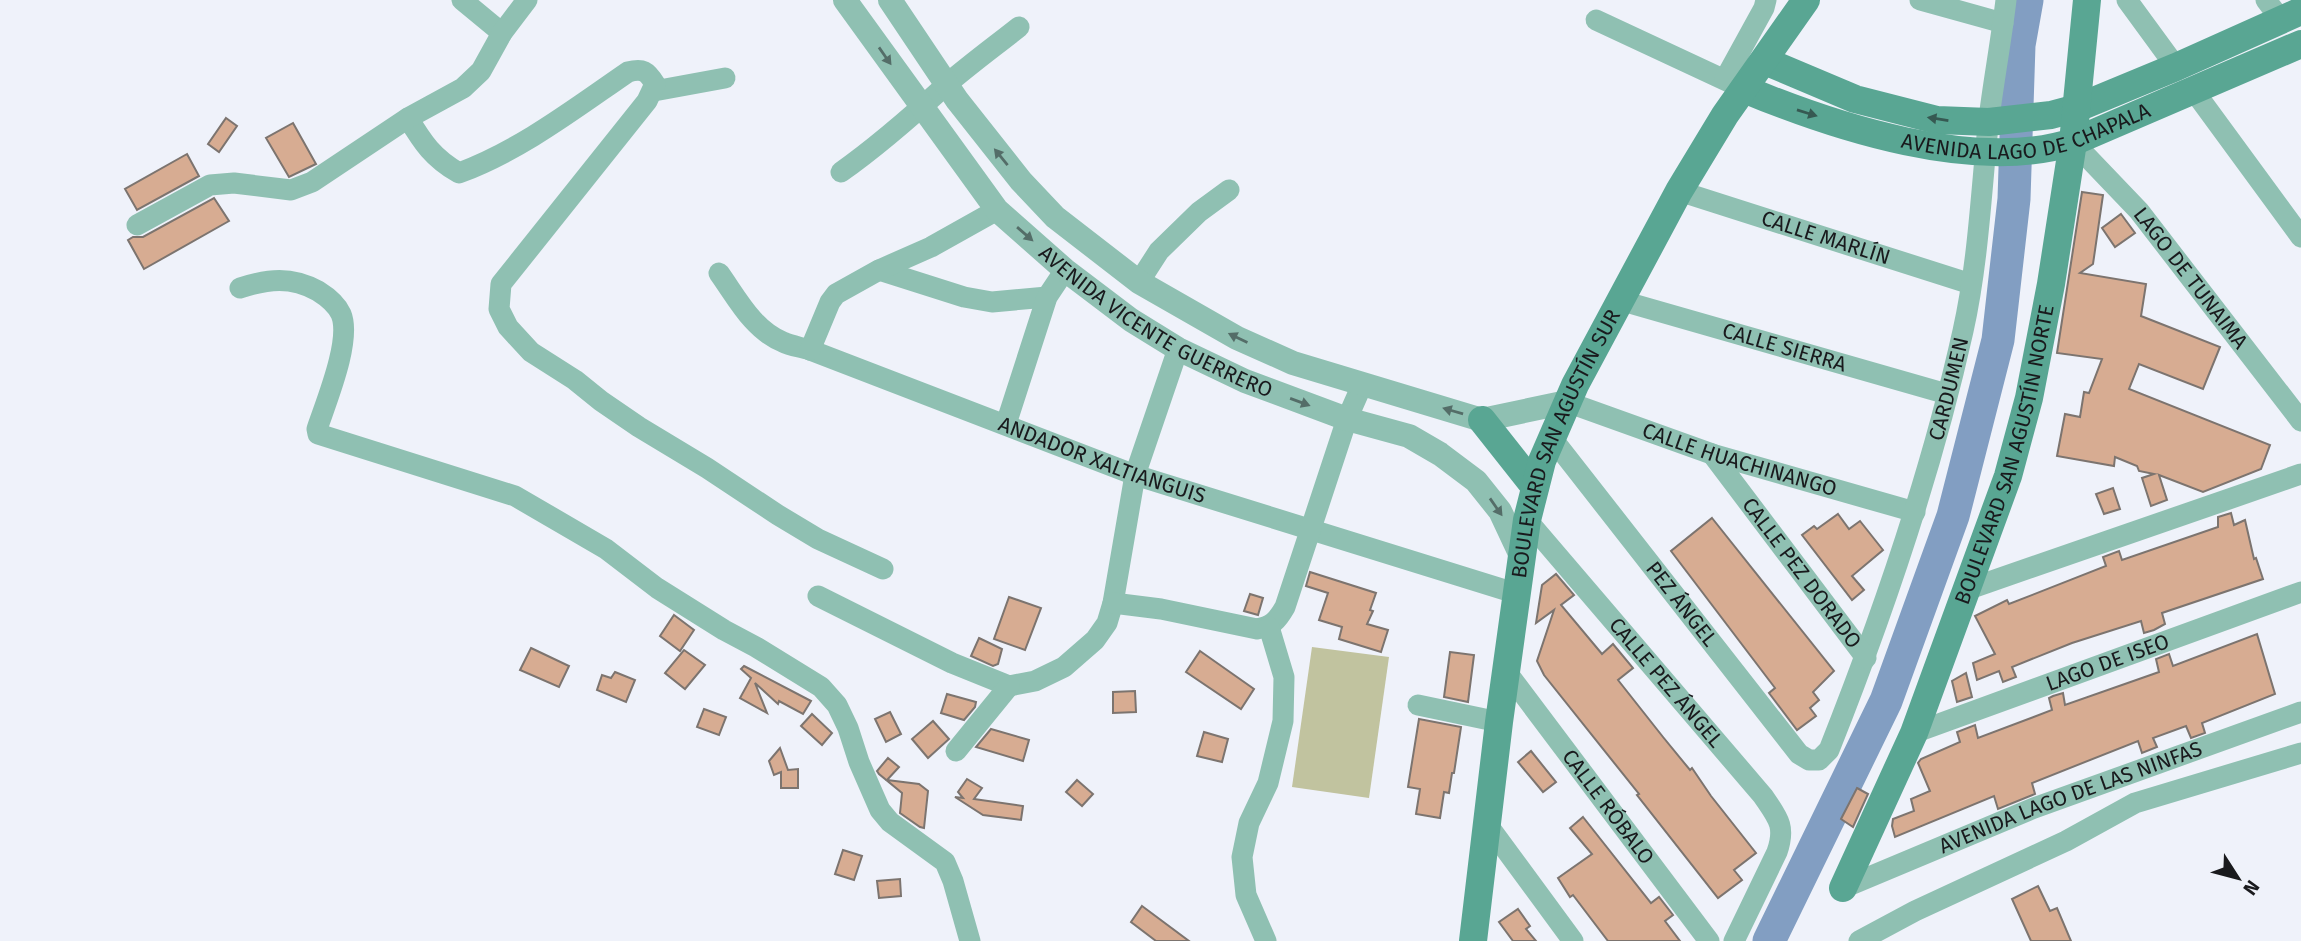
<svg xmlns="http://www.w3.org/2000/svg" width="2301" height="941" viewBox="0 0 2301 941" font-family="'Fira Sans',sans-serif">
<rect width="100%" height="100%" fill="#eff2fa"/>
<path fill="#c1c39f" d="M1312,647L1389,657L1369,798L1292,787Z"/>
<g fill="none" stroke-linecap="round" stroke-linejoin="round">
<path stroke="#829ec2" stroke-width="33" d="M1769,941L1886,701L1953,516L1998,340L2014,199L2019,45L2027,0"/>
</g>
<g fill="#d7ac92" stroke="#7c746f" stroke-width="2">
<path d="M226,118L237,126L219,152L208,144Z"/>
<path d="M293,123L316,164L289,177L266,138Z"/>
<path d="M187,154L199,176L137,210L125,189Z"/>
<path d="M2082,192L2103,195L2093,264L2080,273L2146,284L2141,316L2220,347L2203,389L2139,364L2129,389L2270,445L2261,469L2203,492L2159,475L2167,500L2151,506L2142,478L2154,474L2139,471L2137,466L2115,457L2114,466L2057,456L2065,414L2080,417L2084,392L2089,393L2102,359L2057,353Z"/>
<path d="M214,198L229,221L144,269L128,240L133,237H143Z"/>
<path d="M2121,214L2135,233L2115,247L2102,228Z"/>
<path d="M2113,488L2120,509L2104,514L2096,494Z"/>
<path d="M2231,513L2234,525L2245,520L2254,559L2256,558L2263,579L2162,613L2165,624L2154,630L2144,633L2141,621L2072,643L2012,667L2016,677L2003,682L1999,671L1977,680L1973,663L1995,654L1975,616L2007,600L2009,604L2106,566L2103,557L2119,551L2122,560L2218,527V517Z"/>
<path d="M1838,514L1849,529L1860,521L1883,550L1852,576L1864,590L1852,600L1802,535L1814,526L1817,529Z"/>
<path d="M1712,518L1834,671L1813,692L1819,700L1810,708L1816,716L1797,730L1769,693L1775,688L1671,551Z"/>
<path d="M1310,572L1376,593L1370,610L1373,611L1367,624L1388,630L1381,652L1339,639L1342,627L1319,620L1328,593L1306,586Z"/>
<path d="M1556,574L1574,595L1561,605L1602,654L1613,644L1633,668L1618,680L1663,737L1690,770L1692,768L1711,796L1756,853L1734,870L1742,880L1718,898L1637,795L1639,794L1544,675L1537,661L1554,610L1536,623L1542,585Z"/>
<path d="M1250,594L1263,598L1258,615L1244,611Z"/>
<path d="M1009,597L1041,608L1025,650L994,639Z"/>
<path d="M674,615L694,630L680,651L660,636Z"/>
<path d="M2257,634L2275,694L2202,723L2205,733L2191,738L2186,726L2153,738L2157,747L2142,753L2138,741L2032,783L2035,794L1998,809L1994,796L1895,837L1892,826L1893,819L1914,811L1911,799L1930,791L1918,763L1921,759L1960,742L1957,732L1975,725L1978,738L2052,710L2049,698L2053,696L2063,693L2065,705L2159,672L2156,659L2169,654L2173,666Z"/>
<path d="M979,638L1002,649L998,664L993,666L971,656Z"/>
<path d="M531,648L569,666L559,687L520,670Z"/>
<path d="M684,650L705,665L685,689L665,673Z"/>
<path d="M1200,651L1254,689L1241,709L1186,672Z"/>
<path d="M1450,652L1474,655L1468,702L1444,697Z"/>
<path d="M744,666L811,701L803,714L779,701L778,704L755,683L767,713L740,698L751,678L741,669Z"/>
<path d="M615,672L635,680L626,702L597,690L602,675L611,678Z"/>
<path d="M1966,673L1972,697L1957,702L1952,681Z"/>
<path d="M1135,691L1136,712L1113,713V692Z"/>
<path d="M947,694L976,702L975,707L964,720L941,713Z"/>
<path d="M704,709L726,717L719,735L697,727Z"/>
<path d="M890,712L901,734L886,742L875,719Z"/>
<path d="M812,714L832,733L822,745L801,726Z"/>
<path d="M1419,719L1461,727L1454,773H1452L1449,793L1444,792L1440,818L1416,814L1420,789L1408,787Z"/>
<path d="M933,721L949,739L928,758L912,739Z"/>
<path d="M991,729L1029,740L1023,761L976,747Z"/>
<path d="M1204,732L1228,739L1222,762L1197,756Z"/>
<path d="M780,748L788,770L798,769V788H781V772L774,775L769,761Z"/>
<path d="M1531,751L1556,782L1543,792L1518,762Z"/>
<path d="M888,758L899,767L887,780L919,784L928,791L924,828L920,827L900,813L902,793L879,774L877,771Z"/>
<path d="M967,779L982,788L974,799L1023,806L1021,820L983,815L955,797L963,798L958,792Z"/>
<path d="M1077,780L1093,794L1082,806L1066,792Z"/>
<path d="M1857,788L1868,794L1853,827L1841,819Z"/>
<path d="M1583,817L1651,903L1659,897L1673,915L1665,921L1680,941H1608L1573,895L1570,897L1558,878L1592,854L1570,828Z"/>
<path d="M843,850L862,856L854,880L835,874Z"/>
<path d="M900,879L901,896L879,898L877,881Z"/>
<path d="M2038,886L2050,911L2057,908L2071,941H2031L2012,899Z"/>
<path d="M1142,906L1189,941H1156L1131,922Z"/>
<path d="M1518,909L1530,926L1526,929L1536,941H1513L1499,922Z"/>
</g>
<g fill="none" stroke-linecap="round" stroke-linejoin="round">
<g stroke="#8fc0b2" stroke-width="21">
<path d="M462,0L502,33"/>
<path d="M1920,0L2003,23"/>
<path d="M2127,0L2176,67"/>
<path d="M2266,0L2281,20"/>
<path d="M1596,20L1744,89"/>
<path d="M1725,79L1764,8L1766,0"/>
<path d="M654,91L725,78"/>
<path d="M2194,91L2301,237"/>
<path d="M408,118C423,143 433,158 459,173C521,150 574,109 628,72C643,68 647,71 655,84L647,101L501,284L499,309L508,327L531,352L575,380L601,401L639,427L707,468L778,515L818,539L883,569"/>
<path id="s1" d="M2073,142L2139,211L2301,421"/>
<path d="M841,172C878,146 912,116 946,85C969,65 995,46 1019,27"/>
<path id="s2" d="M1679,191L1971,284"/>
<path d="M137,225L210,185L234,183L291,190L312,182L408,118L463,88L481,71L502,33L527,0"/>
<path d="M879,270L964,297L992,302L1047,297"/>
<path id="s3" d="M719,273C737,298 753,330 783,342C791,346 801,347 810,350L1135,475L1518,594"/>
<path d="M1139,282L1159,251L1199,212L1229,190"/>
<path d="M240,288C268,279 291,276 318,291C326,296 337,305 341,314C352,340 326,402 317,429L318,434L515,496L606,549L657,588L724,630L756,647L821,687L837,705L848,728L859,762L880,810L890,822L945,862L953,881L970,941"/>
<path id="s4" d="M1619,300L1947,394"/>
<path d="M810,350L830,302L836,294L879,270L931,247L997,210"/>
<path id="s5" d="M1567,402L1712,454L1915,512"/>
<path d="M1006,424L1047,297L1065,270"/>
<path id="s6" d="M1551,437L1799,754L1809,760H1819L1829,750C1883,614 1931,475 1963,331C1978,264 1981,194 1988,126C1993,84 2001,42 2006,0"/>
<path id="s7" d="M1712,454L1866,658"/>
<path id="s8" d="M1527,520L1763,796C1778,818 1786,826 1777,852L1734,941"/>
<path d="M1969,589L2301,474"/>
<path d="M818,596L952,663L1009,686L1035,681L1064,667L1095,640L1107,623L1113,603L1135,475L1178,349"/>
<path d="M1113,603L1161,609L1257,629C1272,626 1277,621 1285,607L1347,419L1362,385"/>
<path id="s9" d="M1506,671L1709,941"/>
<path d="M1418,705L1499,722"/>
<path id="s10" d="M1914,733L2301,592"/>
<path d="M956,751L1009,686"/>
<path d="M1487,824L1573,941"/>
<path id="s11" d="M1843,888L2034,808L2301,712"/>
<path d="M1266,941L1246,895L1242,857L1249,823L1268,783L1283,721L1284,677L1269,627"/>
<path d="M1859,941L1915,911L2066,841L2135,803L2301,753"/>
</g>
<g stroke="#8fc0b2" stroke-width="24">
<path id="s12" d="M845,0L997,210L1065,270L1131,320L1178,349L1245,381L1347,419L1409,436L1440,454L1476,481L1500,511L1523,560"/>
<path d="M890,0L957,100L1021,181L1055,217L1139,282L1237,338L1293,363L1482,420L1567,402"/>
</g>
<g stroke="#59a693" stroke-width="28">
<path d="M1765,61L1855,99L1937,120L1989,122L2051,115L2077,108L2176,67L2301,11"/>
<path id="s13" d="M1744,89C1835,127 1975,173 2073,142L2301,44"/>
<path d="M1482,420L1535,487"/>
<path id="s14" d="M1843,888L1914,733L2008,476L2029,398L2051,284L2073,142L2087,0"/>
<path id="s15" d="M1473,941L1499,722L1527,520L1542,461L1575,385L1679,191L1725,115L1806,0"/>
</g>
</g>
<defs><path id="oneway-solid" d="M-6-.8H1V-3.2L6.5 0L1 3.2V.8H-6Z" transform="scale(1.75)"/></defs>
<g fill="#546d68">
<use href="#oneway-solid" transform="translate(885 56) rotate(55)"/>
<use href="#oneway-solid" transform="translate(1001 157) rotate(-129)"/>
<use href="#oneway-solid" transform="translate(1025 234) rotate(41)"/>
<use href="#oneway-solid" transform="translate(1238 338) rotate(-154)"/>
<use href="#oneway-solid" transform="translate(1300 402) rotate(20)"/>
<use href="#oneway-solid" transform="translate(1453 411) rotate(-164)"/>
<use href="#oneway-solid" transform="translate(1496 507) rotate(55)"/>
</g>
<g fill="#365952">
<use href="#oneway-solid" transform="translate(1807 113) rotate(17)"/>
<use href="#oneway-solid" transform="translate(1938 119) rotate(-171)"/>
</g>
<g text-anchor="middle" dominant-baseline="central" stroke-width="6" stroke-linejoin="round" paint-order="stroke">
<g font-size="21" fill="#191a1d" stroke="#eff2fa">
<text stroke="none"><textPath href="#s13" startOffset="294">AVENIDA LAGO DE CHAPALA</textPath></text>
<text stroke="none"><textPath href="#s2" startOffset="154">CALLE MARLÍN</textPath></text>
<text stroke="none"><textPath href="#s1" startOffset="180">LAGO DE TUNAIMA</textPath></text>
<text stroke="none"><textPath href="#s12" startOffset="455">AVENIDA VICENTE GUERRERO</textPath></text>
<text stroke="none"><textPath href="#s4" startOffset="172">CALLE SIERRA</textPath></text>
<text stroke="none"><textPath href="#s6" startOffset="819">CARDUMEN</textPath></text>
<text stroke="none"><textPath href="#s15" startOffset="509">BOULEVARD SAN AGUSTÍN SUR</textPath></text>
<text stroke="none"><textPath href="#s14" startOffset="464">BOULEVARD SAN AGUSTÍN NORTE</textPath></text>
<text stroke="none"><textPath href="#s3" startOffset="436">ANDADOR XALTIANGUIS</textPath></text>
<text stroke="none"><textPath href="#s5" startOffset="182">CALLE HUACHINANGO</textPath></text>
<text stroke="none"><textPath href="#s7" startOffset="149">CALLE PEZ DORADO</textPath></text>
<text stroke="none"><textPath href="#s6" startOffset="212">PEZ ÁNGEL</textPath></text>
<text stroke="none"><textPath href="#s10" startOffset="206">LAGO DE ISEO</textPath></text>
<text stroke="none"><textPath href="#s8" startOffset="214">CALLE PEZ ÁNGEL</textPath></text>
<text stroke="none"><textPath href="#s11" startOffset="245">AVENIDA LAGO DE LAS NINFAS</textPath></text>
<text stroke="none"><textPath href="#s9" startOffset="170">CALLE RÓBALO</textPath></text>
</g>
</g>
<g transform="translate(2238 878) rotate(126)" stroke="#eff2fa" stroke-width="5" paint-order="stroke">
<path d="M0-5L12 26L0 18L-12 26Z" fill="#191a1d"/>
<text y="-10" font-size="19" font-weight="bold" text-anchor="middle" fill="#191a1d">N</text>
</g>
</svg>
